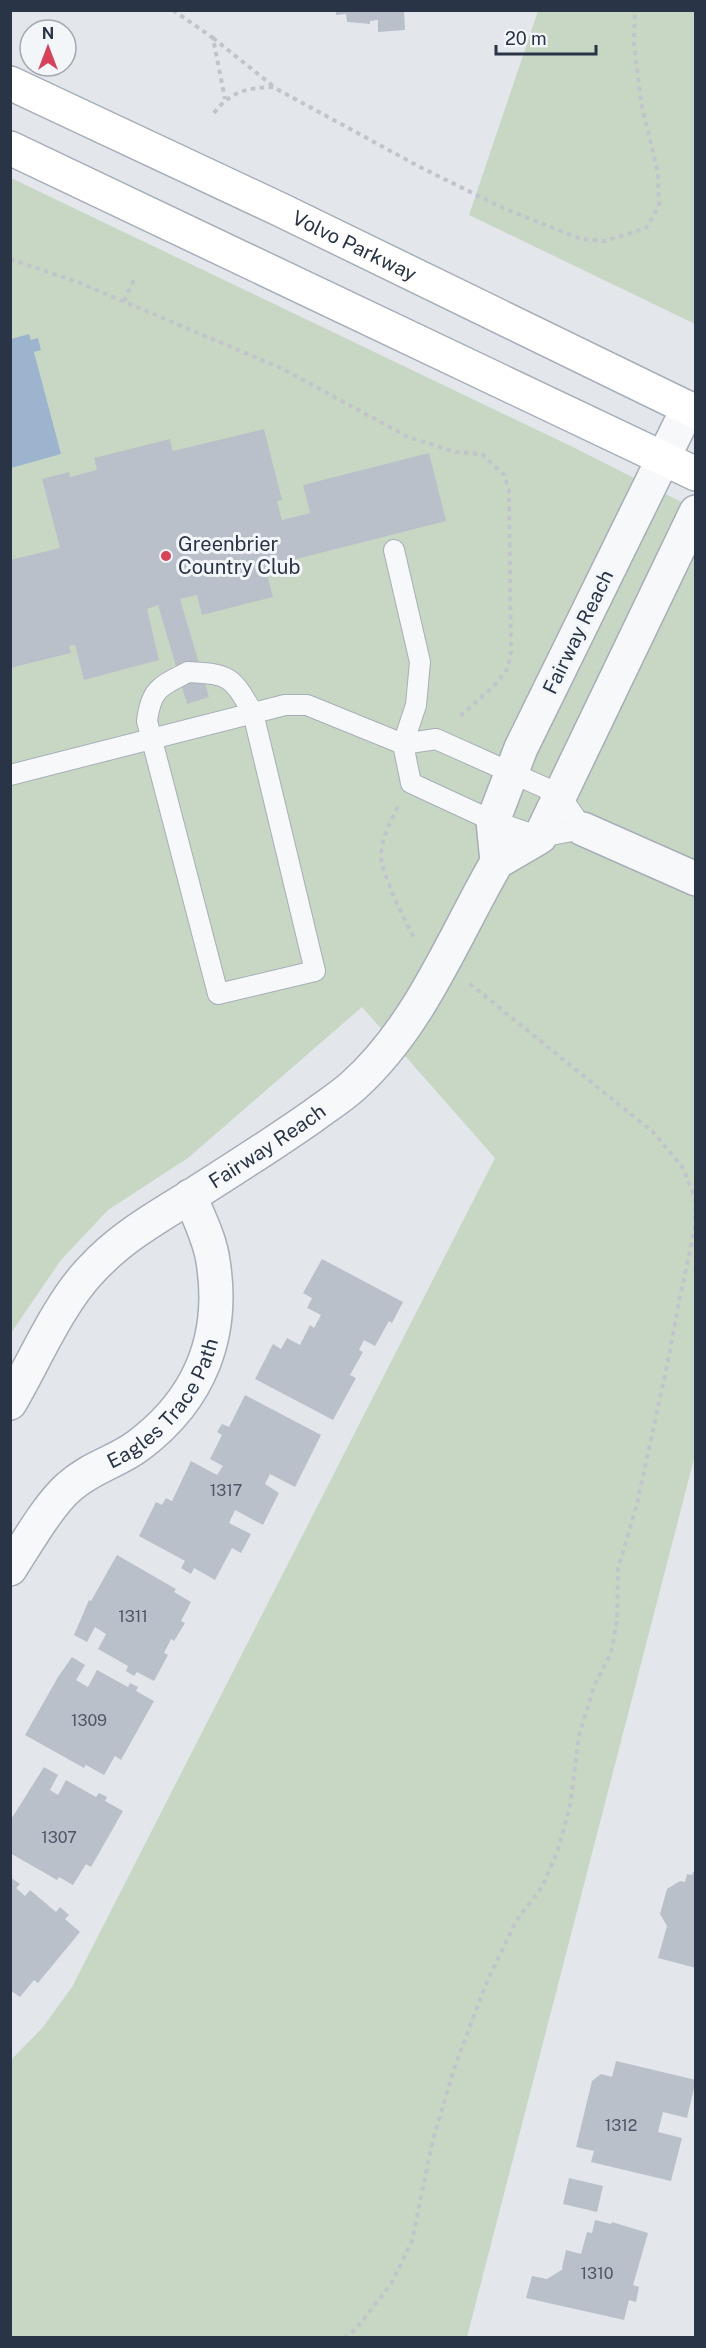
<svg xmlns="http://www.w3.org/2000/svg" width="706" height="2348" viewBox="0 0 706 2348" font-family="'Public Sans',sans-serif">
<rect width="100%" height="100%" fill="#e3e7ec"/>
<g fill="#c8d7c4">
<path d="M538,11H695V324L469,215Z"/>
<path d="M11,178L575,448L695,509V1455L467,2337H11L10,2061L43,2027L72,1987L495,1158L362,1007L188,1158L108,1210L61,1260L11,1333Z"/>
</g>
<path fill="#9cb4ce" d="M29,334L31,340L38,338L41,350L34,352L61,454L11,468V339Z"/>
<g fill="#bac0ca">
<path d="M336,10H404L405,30L378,32V20L370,21V24L347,22L346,14L336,15Z"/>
<path d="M264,429L282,500L277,501L282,520L310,513L303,485L429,453L446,521L265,567L273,597L202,615L197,595L180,599L209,697L187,704L158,605L147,609L159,660L84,680L75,645L69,646L71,653L10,668V560L60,548L42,479L69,472L70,477L97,470L94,458L170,439L173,451Z"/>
<path d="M322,1259L403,1302L392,1323L389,1321L375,1346L364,1340L359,1350L363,1352L350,1375L356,1378L333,1420L255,1379L273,1344L281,1349L287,1338L300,1345L310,1325L314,1328L321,1315L307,1308L312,1298L303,1293Z"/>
<path d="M245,1395L321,1435L295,1487L270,1474L265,1484L279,1493L263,1525L235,1510L229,1523L251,1534L241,1553L232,1548L215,1580L194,1568L191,1574L181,1568L185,1561L139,1536L156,1502L162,1505L166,1498L172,1501L191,1461L217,1475L223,1466L210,1459L222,1435L217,1432L222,1424L229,1427Z"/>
<path d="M117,1555L176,1589L174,1592L191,1602L181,1621L185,1623L174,1641L171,1639L164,1653L168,1655L154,1681L137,1672L134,1676L126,1671L128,1666L98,1649L106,1634L95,1627L87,1642L74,1635L89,1600L91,1601Z"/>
<path d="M72,1657L85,1665L76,1680L88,1687L97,1670L128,1687L130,1683L138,1687L136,1691L154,1701L121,1760L115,1756L104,1775L86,1765L84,1768L25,1735L58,1677Z"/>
<path d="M44,1767L58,1775L50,1790L58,1795L66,1780L96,1797L99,1793L107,1797L105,1801L123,1811L91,1867L86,1864L73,1885L59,1877L57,1880L10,1853V1821Z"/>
<path d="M693,1872H696V1968L658,1958L667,1926L660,1914L667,1889L680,1881L685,1882L687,1874L692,1875Z"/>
<path d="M10,1877L20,1884L16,1888L25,1896L30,1890L56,1912L60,1907L69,1915L65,1919L80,1932L38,1983L34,1980L20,1997L10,1990Z"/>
<path d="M616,2061L696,2080L687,2118L663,2112L658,2132L682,2138L671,2181L591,2162L594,2151L576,2147L592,2081L601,2074L612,2077Z"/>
<path d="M569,2178L603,2186L597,2212L563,2204Z"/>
<path d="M595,2220L611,2224L612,2222L648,2233L633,2285L639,2287L636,2302L629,2300L624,2320L526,2298L532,2276L547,2279L563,2269L562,2268L566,2250L581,2254L587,2232L592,2233Z"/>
</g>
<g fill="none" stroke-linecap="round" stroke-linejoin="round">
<defs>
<g id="lane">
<path d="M188,672C231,674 232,677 253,713L315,971L218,994L147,721C151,688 161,686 188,672Z"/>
<path d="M10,775L285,705H307L403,744L436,739L559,794L583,829L540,837L493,821L411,783L403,744L416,705L420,662L394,550"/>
</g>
<g id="street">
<path d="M688,408L521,748L493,821L497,862L540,837L696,512"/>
<path d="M583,829L696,879"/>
<path id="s1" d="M10,1403C34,1362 58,1305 90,1271C118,1240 152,1220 188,1198C230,1171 272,1145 313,1116C326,1106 341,1097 353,1086C420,1026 453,938 497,862"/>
<path id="s2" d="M10,1569C25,1546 49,1504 69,1487C91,1467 117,1462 139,1445C200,1399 225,1336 213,1261C210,1239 198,1216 190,1196"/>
</g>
<g id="secondary">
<path id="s3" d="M10,83L281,210L696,412"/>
<path d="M10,148L696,474"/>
</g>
</defs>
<use href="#lane" stroke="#a7aeb7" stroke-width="22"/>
<use href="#street" stroke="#a7aeb7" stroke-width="36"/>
<use href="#secondary" stroke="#a7aeb7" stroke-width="36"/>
<g stroke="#c1c5cb" stroke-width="4" stroke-dasharray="4.5 4.5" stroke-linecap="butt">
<path d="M173,10L213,38L225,99"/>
<path d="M213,38L273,86"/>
<path d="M214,113C231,91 247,88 273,87L420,167L503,208L581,239L606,241L646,228L659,206L658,173L641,102L634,43L635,10"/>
<path d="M10,259L80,283L281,368L408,437L456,452L482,454L504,475L509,490L511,652L508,668L495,685L457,719"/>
<path d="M124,301L135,278"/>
<path d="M398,807C390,822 382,837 381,855C380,869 407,928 416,940"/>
<path d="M344,2338L356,2329L391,2284L412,2241L433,2139L456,2063L486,1984L516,1921L542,1887L558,1850L570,1806L579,1735L595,1684L611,1653L617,1620L618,1569L637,1504L668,1361L680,1297L695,1228V1198L683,1168L654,1133L469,983"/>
</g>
<use href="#lane" stroke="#f6f8fa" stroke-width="20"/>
<use href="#street" stroke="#f6f8fa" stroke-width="33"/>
<use href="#secondary" stroke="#fff" stroke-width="33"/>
</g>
<circle fill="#d84158" stroke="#f3f6f9" stroke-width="2" cx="166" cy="556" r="6"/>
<g text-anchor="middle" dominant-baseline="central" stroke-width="6" stroke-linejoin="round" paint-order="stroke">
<g font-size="16" fill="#4d5767">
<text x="226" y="1490">1317</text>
<text x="133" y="1616">1311</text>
<text x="89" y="1720">1309</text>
<text x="59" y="1837">1307</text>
<text x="621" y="2125">1312</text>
<text x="597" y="2273">1310</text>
</g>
<g font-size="20" fill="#293446" stroke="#f3f6f9">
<text stroke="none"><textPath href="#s3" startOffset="381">Volvo Parkway</textPath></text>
<text transform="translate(578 632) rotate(-64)">Fairway Reach</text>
<text stroke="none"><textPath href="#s1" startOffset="372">Fairway Reach</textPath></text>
<text stroke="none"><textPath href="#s2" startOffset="231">Eagles Trace Path</textPath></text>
</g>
<g font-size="20" fill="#293446" stroke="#f3f6f9" text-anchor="start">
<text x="178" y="544">Greenbrier<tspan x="178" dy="23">Country Club</tspan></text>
</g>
</g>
<rect width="706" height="2348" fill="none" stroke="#293446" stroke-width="24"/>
<g transform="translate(48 48)"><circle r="28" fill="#f3f6f9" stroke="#a2a8b1" stroke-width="1.5"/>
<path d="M0-4.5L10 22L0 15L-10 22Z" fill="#d84158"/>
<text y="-9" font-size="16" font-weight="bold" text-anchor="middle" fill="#293446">N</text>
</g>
<path d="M496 45v9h100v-9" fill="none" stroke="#293446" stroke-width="3"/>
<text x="505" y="45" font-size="18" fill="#293446" stroke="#f3f6f9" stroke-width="4.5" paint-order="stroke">20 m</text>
</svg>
